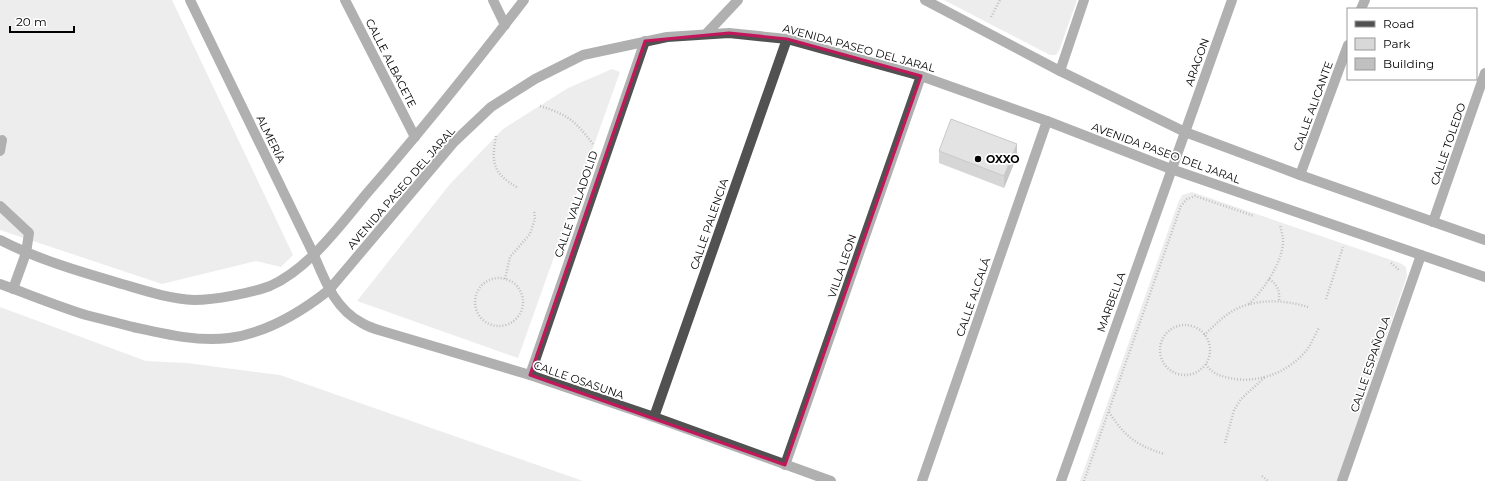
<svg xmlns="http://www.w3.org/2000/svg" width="1485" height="481" viewBox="0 0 1485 481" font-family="Montserrat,sans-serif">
<rect width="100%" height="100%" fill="#fff"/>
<g fill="#d8d8d8">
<path d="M0,0H172L293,255L281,267L256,261L162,284L0,230Z"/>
<path d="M944,0H1077L1059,51L1056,55H1050Z"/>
<path d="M612,69L620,72L518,358L357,301L450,184L503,129L568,88Z"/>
<path d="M1192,192L1400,263L1406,267L1407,276L1337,481H1080L1178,203L1182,195Z"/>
<path d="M0,307L146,361L187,363L280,375L583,481H0Z"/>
</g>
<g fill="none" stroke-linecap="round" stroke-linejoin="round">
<g stroke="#737373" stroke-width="2.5" stroke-dasharray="1 2" stroke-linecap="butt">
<path d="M991,17L1000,0"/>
<path d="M540,106C569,115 575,121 593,144"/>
<path d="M496,136C491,164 493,173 518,188"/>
<path d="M1391,263L1399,270"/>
<circle cx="499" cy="302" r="24"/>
<path d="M505,279L510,257L530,234L535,219L534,210"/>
<path d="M1269,279C1278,285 1280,291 1279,302"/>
<path d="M1326,299L1343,247"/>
<path d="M1249,304C1265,288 1284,261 1283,238C1282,234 1281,229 1280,225"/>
<circle cx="1185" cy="350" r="25"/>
<path d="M1204,335C1212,328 1219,320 1228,314C1250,298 1283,299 1308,307"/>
<path d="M1206,364C1211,373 1218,375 1229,378C1256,384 1286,374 1305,352C1311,346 1314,336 1319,328"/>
<path d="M1109,412C1125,437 1136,445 1164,454"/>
<path d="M1225,443L1234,410L1241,399L1265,377"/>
<path d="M1262,476L1268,481"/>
<path d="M1084,481L1181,206L1187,199L1195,196L1254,216"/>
</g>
<g stroke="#515151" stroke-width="10">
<path d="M190,0L314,255C325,281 335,309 362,323C368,327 375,329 382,331L530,375L654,417L831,481"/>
<path d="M345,0L415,137"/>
<path d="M493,0L505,25"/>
<path d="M925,0L1060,71L1185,132L1300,175L1485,240"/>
<path d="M1361,9L1365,0"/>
<path d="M706,34L738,0"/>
<path d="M1060,71L1084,0"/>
<path d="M0,151L2,140"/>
<path d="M1300,175L1348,45"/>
<path d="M0,206L29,233L26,253L13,289"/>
<path d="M1433,222L1485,73"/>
<path d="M0,240C39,260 81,272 122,284C146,291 170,299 194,300C215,300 251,293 270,286C309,269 341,224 368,192C422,130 474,65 524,0"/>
<path d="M0,284C28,294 57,306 86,315C102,319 118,323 133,327C165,334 197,342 229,338C267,333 300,313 329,290L454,142L491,107L535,79L583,55L667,37L729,33L787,39L921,76L1047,121L1171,169L1485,277"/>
<path d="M530,375L645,41"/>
<path d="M654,417L787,39"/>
<path d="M785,465L921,76"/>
<path d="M922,481L1047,121"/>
<path d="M1061,481L1232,0"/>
<path d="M1342,481L1421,255"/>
</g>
</g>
<path fill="#a5a5a5" d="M939,151L1017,156L1004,188L939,163Z"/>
<path fill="#868686" d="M1017,144V156L1004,188V176Z"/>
<path fill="#c0c0c0" stroke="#868686" d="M951,119L1017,144L1004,176L939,151Z"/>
<path d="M0 0H1485V481H0ZM729,33L787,39L921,76L785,465L530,375L645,41Z" fill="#fff" fill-opacity=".55" fill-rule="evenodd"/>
<path fill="none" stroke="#c2185b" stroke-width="3" stroke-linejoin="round" d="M729,33L787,39L921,76L785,465L530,375L645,41Z"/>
<circle fill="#000" stroke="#fff" stroke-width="1.5" cx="978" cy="159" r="4"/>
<g text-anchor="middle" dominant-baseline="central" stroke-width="3.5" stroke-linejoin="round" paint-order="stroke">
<g font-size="11" fill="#000" stroke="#fff">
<text transform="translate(859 48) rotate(15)">AVENIDA PASEO DEL JARAL</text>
<text transform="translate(1197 62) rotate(-70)">ARAGON</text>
<text transform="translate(391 63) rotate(63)">CALLE ALBACETE</text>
<text transform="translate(1313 106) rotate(-70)">CALLE ALICANTE</text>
<text transform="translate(271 139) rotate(64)">ALMERÍA</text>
<text transform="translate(1448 144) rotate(-71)">CALLE TOLEDO</text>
<text transform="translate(1166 153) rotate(20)">AVENIDA PASEO DEL JARAL</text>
<text transform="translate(401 188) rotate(-49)">AVENIDA PASEO DEL JARAL</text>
<text transform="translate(576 204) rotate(-71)">CALLE VALLADOLID</text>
<text transform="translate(709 224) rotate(-71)">CALLE PALENCIA</text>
<text transform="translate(842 266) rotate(-71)">VILLA LEON</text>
<text transform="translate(973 297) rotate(-71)">CALLE ALCALÁ</text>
<text transform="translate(1111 302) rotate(-70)">MARBELLA</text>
<text transform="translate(1370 364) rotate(-71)">CALLE ESPAÑOLA</text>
<text transform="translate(579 380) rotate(19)">CALLE OSASUNA</text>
</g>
<g font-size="11" font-weight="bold" fill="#000" stroke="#fff" text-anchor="start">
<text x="986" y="159">OXXO</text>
</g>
</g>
<rect x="1347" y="8" width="130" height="72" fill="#ffffff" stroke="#999999"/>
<rect x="1355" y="21" width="20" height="6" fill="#515151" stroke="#999999"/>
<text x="1383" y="28" font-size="12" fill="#000000">Road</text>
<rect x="1355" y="38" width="20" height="12" fill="#d8d8d8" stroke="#999999"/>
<text x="1383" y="48" font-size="12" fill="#000000">Park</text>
<rect x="1355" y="58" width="20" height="12" fill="#c0c0c0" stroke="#999999"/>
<text x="1383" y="68" font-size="12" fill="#000000">Building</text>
<path d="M10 26v6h64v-6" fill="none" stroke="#000000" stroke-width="2"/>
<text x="16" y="26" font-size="12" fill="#000000" stroke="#ffffff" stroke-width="3" paint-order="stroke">20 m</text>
</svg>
